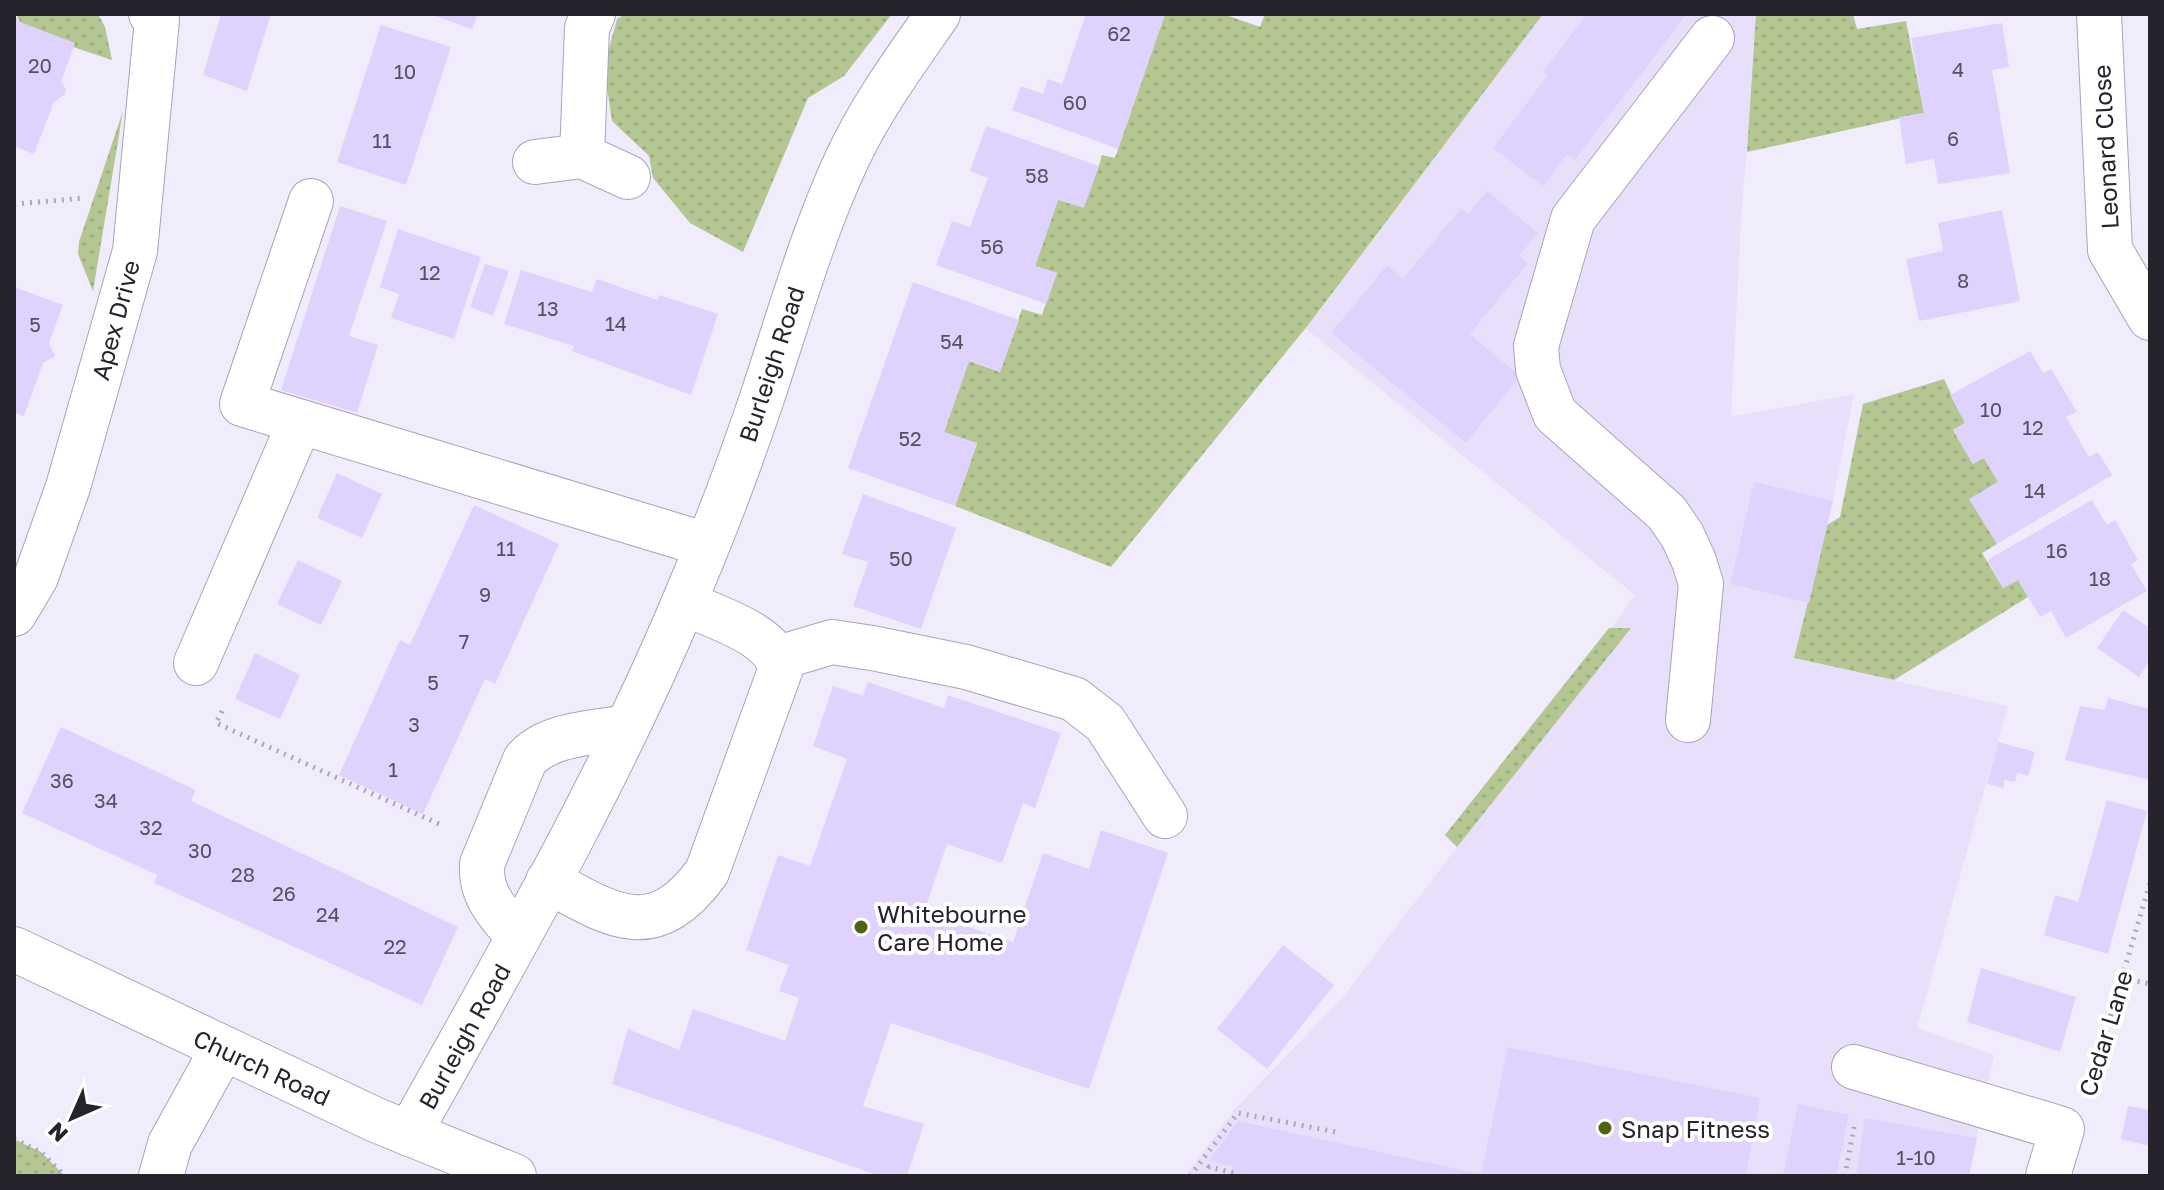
<svg xmlns="http://www.w3.org/2000/svg" width="2164" height="1190" viewBox="0 0 2164 1190" font-family="'Golos Text',sans-serif">
<defs>
<pattern id="grass-dots" width="8" height="8" patternUnits="userSpaceOnUse" patternTransform="scale(2)"><rect width="8" height="8" fill="#b4c691"/><path d="M2 2h.1M6 6h.1" fill="none" stroke="#9baa7d" stroke-width="1.8" stroke-linecap="round"/></pattern>
</defs>
<rect width="100%" height="100%" fill="#f0ecfb"/>
<path fill="#e8e0fb" d="M1543,14H1759L1742,205L1731,417L1854,394L1833,501L1794,658L2008,706L1917,1028L1994,1055L1969,1176H1185L1233,1111L1343,997L1457,847L1635,595L1306,329Z"/>
<g fill="url(#grass-dots)">
<path d="M16,14H98L105,27L112,60L73,47L20,22Z"/>
<path d="M625,14H892L844,76L808,98L743,252L690,223L653,178L649,156L612,121L604,67L617,19Z"/>
<path d="M1165,14H1223L1260,27L1265,14H1543L1309,324L1111,567L955,506L977,444L944,432L969,361L1000,372L1022,309L1042,315L1057,273L1035,266L1058,200L1099,166L1102,155L1115,158Z"/>
<path d="M1756,14H1853L1857,29L1906,21L1924,113L1747,152Z"/>
<path d="M123,111L93,291L78,254L79,242Z"/>
<path d="M1944,379L1965,423L1953,430L1973,464L1984,458L1998,482L1970,499L1997,544L1982,553L2003,588L2018,580L2028,597L1894,680L1794,658L1827,525L1840,517L1863,404Z"/>
<path d="M1609,628H1631L1457,847L1445,835Z"/>
<path d="M14,1139L41,1152L65,1176H14Z"/>
</g>
<g fill="#dfd3fe">
<path d="M14,14L20,22L75,43L61,82L66,89L65,94L54,102L34,154L14,146Z"/>
<path d="M221,14H271L247,91L203,75Z"/>
<path d="M429,14H478L472,29Z"/>
<path d="M1086,14H1165L1118,149L1012,110L1021,86L1043,94L1048,79L1062,84Z"/>
<path d="M1587,14H1687L1575,160L1567,154L1543,186L1493,148L1547,76L1543,71Z"/>
<path d="M2002,23L2009,67L1992,70L2010,173L1938,184L1934,159L1906,164L1899,117L1924,113L1911,38Z"/>
<path d="M381,25L451,47L406,185L337,162Z"/>
<path d="M986,126L1099,166L1084,208L1058,200L1035,266L1057,273L1046,304L936,265L952,221L970,227L988,178L970,171Z"/>
<path d="M1487,191L1538,233L1519,256L1528,263L1470,334L1520,376L1466,443L1331,333L1387,265L1403,279L1461,208L1468,214Z"/>
<path d="M340,206L387,221L349,336L378,345L357,413L281,390Z"/>
<path d="M2002,210L2020,301L1919,321L1906,259L1943,251L1938,223Z"/>
<path d="M398,229L481,257L454,339L391,318L399,294L380,287Z"/>
<path d="M485,264L509,271L493,316L470,307Z"/>
<path d="M521,270L592,292L597,279L657,300L659,295L718,314L691,395L572,351L574,346L504,324Z"/>
<path d="M913,282L1019,320L1000,372L969,361L944,432L977,443L955,506L848,468Z"/>
<path d="M14,287L63,305L49,343L55,356L43,363L24,416L14,412Z"/>
<path d="M2030,351L2043,373L2051,369L2077,412L2066,417L2089,457L2098,452L2112,475L1997,544L1969,499L1998,482L1984,458L1973,464L1953,430L1965,423L1950,395Z"/>
<path d="M337,473L382,494L362,538L317,518Z"/>
<path d="M1754,482L1833,501L1809,603L1730,584Z"/>
<path d="M863,494L956,528L921,629L853,606L868,562L842,554Z"/>
<path d="M2092,500L2107,525L2115,520L2138,560L2131,564L2147,591L2066,638L2051,611L2040,617L2018,580L2003,588L1987,560Z"/>
<path d="M474,505L559,544L495,684L485,679L423,814L339,775L400,640L410,645Z"/>
<path d="M298,560L342,581L321,625L277,604Z"/>
<path d="M2123,610L2150,628V660L2139,677L2097,648Z"/>
<path d="M255,653L300,675L280,719L235,699Z"/>
<path d="M868,682L944,708L948,695L1061,733L1035,808L1023,803L1002,863L947,844L924,912L1013,942L1043,853L1089,869L1101,830L1168,853L1089,1089L891,1023L863,1106L924,1124L907,1176H880L612,1084L628,1029L679,1050L693,1009L785,1041L799,998L779,991L789,965L746,950L778,855L810,866L847,759L813,746L833,686L863,696Z"/>
<path d="M2108,698L2150,709V780L2065,760L2080,706L2105,710Z"/>
<path d="M61,727L196,790L191,801L458,927L422,1005L154,883L157,875L22,813Z"/>
<path d="M1998,742L2035,752L2028,776L2017,773L2015,782L2005,780L2003,788L1987,784Z"/>
<path d="M2107,800L2147,811L2108,954L2044,935L2055,895L2078,902Z"/>
<path d="M1283,945L1334,985L1267,1069L1217,1029Z"/>
<path d="M1981,968L2076,997L2060,1052L1967,1022Z"/>
<path d="M1508,1047L1760,1098L1746,1176H1230L1233,1166L1209,1161L1238,1121L1481,1174Z"/>
<path d="M1798,1104L1849,1115L1836,1176L1783,1175Z"/>
<path d="M2128,1106L2150,1110V1146L2121,1139Z"/>
<path d="M1865,1118L1977,1138L1969,1176H1856Z"/>
</g>
<g fill="none" stroke-linecap="round" stroke-linejoin="round">
<defs>
<g id="minor">
<path d="M2099,14L2110,250L2150,318"/>
<path d="M582,156L587,28L593,14"/>
<path d="M535,162L582,156L628,177"/>
<path d="M311,201L242,404L707,545"/>
<path d="M14,614L36,577L68,487L135,251L157,20L151,14"/>
<path d="M778,658L832,642L872,648L966,667L1074,699L1105,723L1165,816"/>
<path d="M196,663L300,422"/>
<path d="M1688,720L1701,584L1694,561L1682,535L1667,513L1555,414L1538,370L1536,346L1573,219L1712,38"/>
<path d="M548,881C614,917 654,944 707,872L781,668C772,633 714,617 684,603"/>
<path d="M518,937C499,913 480,897 482,864L525,760C548,733 594,733 627,727"/>
<path d="M1854,1067L2062,1129L2048,1176"/>
<path d="M409,1134C506,960 607,786 684,602C713,535 739,466 762,398C789,317 812,234 848,157C872,106 906,60 938,14"/>
<path d="M161,1176L170,1144L222,1050"/>
</g>
<path id="major" d="M14,949L376,1120L514,1176"/>
</defs>
<use href="#minor" stroke="#aaa3bc" stroke-width="46"/>
<use href="#major" stroke="#aaa3bc" stroke-width="46"/>
<g stroke="#aba7b4" stroke-width="5" stroke-dasharray="2 6" stroke-linecap="butt">
<path d="M14,204L85,198"/>
<path d="M222,711L216,723L439,824"/>
<path d="M2122,978L2150,984"/>
<path d="M2090,1085L2150,883"/>
<path d="M14,1139L41,1152L65,1176"/>
<path d="M1190,1176L1238,1113L1336,1132"/>
<path d="M1207,1176L1209,1167L1235,1173V1176"/>
<path d="M1845,1176L1855,1122"/>
</g>
<use href="#minor" stroke="#fff" stroke-width="44"/>
<use href="#major" stroke="#fff" stroke-width="44"/>
</g>
<g fill="#4f630e" stroke="#fff" stroke-width="3">
<circle cx="861" cy="927" r="8"/>
<circle cx="1605" cy="1128" r="8"/>
</g>
<g text-anchor="middle" dominant-baseline="central" stroke-width="8" stroke-linejoin="round" paint-order="stroke">
<g font-size="20" fill="#544f61">
<text x="1119" y="33">62</text>
<text x="40" y="65">20</text>
<text x="1958" y="69">4</text>
<text x="405" y="71">10</text>
<text x="1075" y="102">60</text>
<text x="1953" y="138">6</text>
<text x="382" y="140">11</text>
<text x="1037" y="175">58</text>
<text x="992" y="246">56</text>
<text x="430" y="272">12</text>
<text x="1963" y="280">8</text>
<text x="548" y="308">13</text>
<text x="616" y="323">14</text>
<text x="35" y="324">5</text>
<text x="952" y="341">54</text>
<text x="1991" y="409">10</text>
<text x="2033" y="427">12</text>
<text x="910" y="438">52</text>
<text x="2035" y="490">14</text>
<text x="506" y="548">11</text>
<text x="2057" y="550">16</text>
<text x="901" y="558">50</text>
<text x="2100" y="578">18</text>
<text x="485" y="594">9</text>
<text x="464" y="641">7</text>
<text x="433" y="682">5</text>
<text x="414" y="724">3</text>
<text x="393" y="769">1</text>
<text x="62" y="780">36</text>
<text x="106" y="800">34</text>
<text x="151" y="827">32</text>
<text x="200" y="850">30</text>
<text x="243" y="874">28</text>
<text x="284" y="893">26</text>
<text x="328" y="914">24</text>
<text x="395" y="946">22</text>
<text x="1916" y="1157">1-10</text>
</g>
<g font-size="24" fill="#26232d" stroke="#fff">
<text transform="translate(2105 147) rotate(-93)">Leonard Close</text>
<text transform="translate(115 320) rotate(-75)">Apex Drive</text>
<text transform="translate(771 364) rotate(-72)">Burleigh Road</text>
<text transform="translate(2105 1033) rotate(-73)">Cedar Lane</text>
<text transform="translate(464 1036) rotate(-61)">Burleigh Road</text>
<text transform="translate(262 1067) rotate(25)">Church Road</text>
</g>
<g font-size="24" fill="#26232d" stroke="#fff" text-anchor="start">
<text x="877" y="913">Whitebourne<tspan x="877" dy="28">Care Home</tspan></text>
<text x="1621" y="1128">Snap Fitness</text>
</g>
</g>
<rect width="2164" height="1190" fill="none" stroke="#26232d" stroke-width="32"/>
<g transform="translate(72 1118) rotate(225)" stroke="#ffffff" stroke-width="6" paint-order="stroke">
<path d="M0-6L14 30L0 20L-14 30Z" fill="#26232d"/>
<text y="-12" font-size="22" font-weight="bold" text-anchor="middle" fill="#26232d">N</text>
</g>
</svg>
